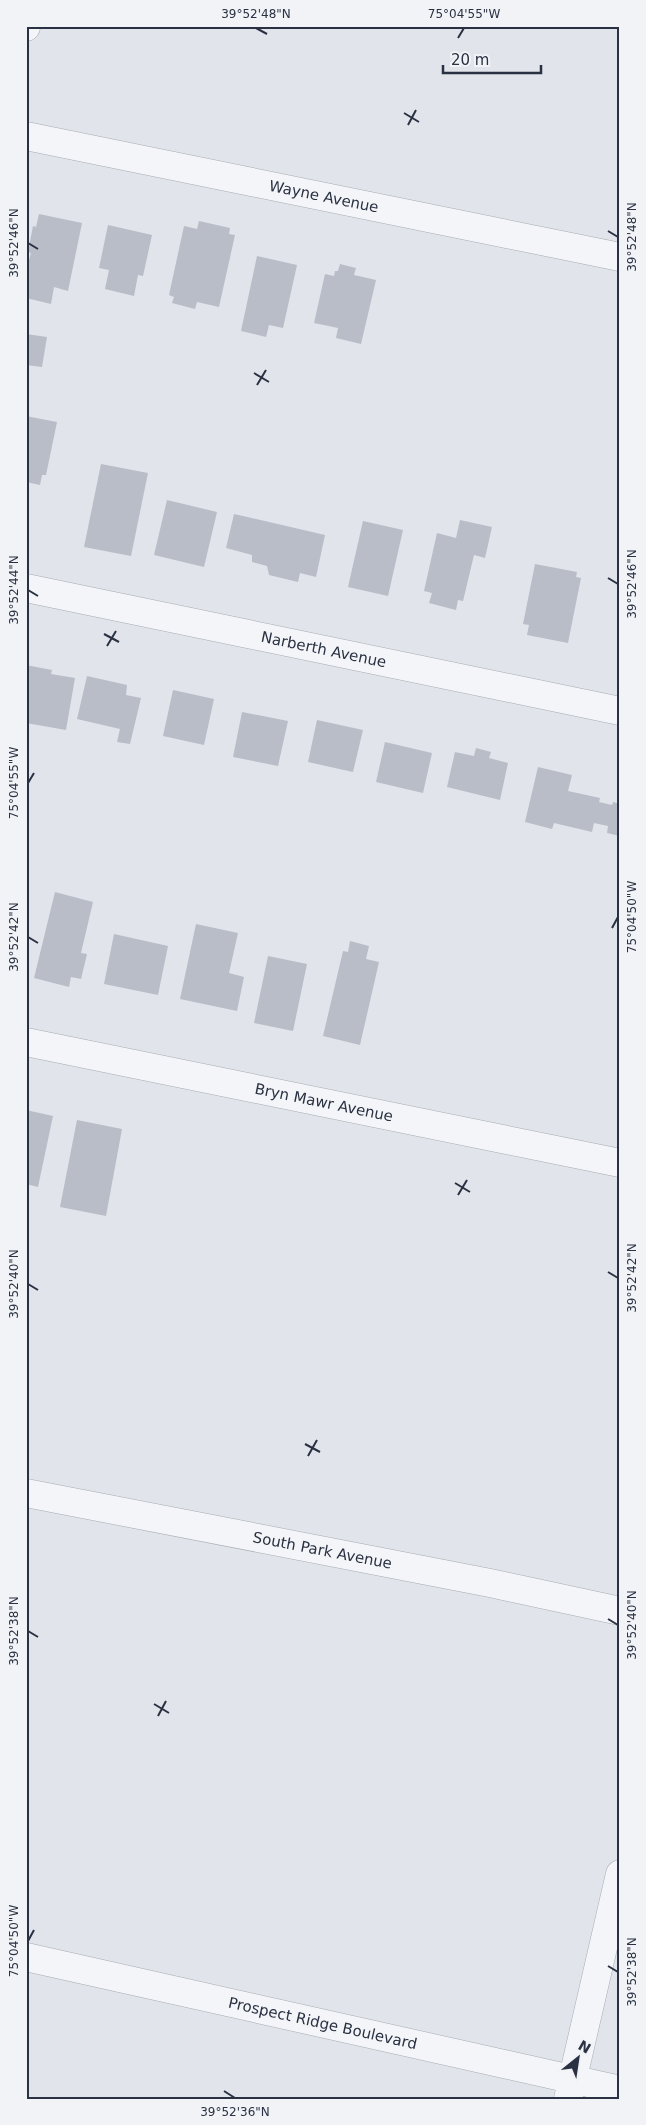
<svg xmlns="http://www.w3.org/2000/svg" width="646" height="2125" viewBox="0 0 646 2125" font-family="'DejaVu Sans',sans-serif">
<rect width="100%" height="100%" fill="#e1e4ea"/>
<g fill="#b8bdc7">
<path d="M39,214L82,223L68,291L54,287L51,304L26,298V271L31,253L28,252L33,226L36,227Z"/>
<path d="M199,221L230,228L229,234L235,235L219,307L197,302L195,309L172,303L174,297L169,295L184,226L197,229Z"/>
<path d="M108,225L152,235L143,276L138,275L134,296L105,289L109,270L99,268Z"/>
<path d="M257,256L297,265L283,328L269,325L266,337L241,331Z"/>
<path d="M340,264L356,268L354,275L376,280L361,344L336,338L338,328L314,323L325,274L334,276L335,271H338Z"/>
<path d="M26,334L47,337L42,367L26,365Z"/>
<path d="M26,416L57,422L46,475H42L40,485L26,482Z"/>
<path d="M101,464L148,473L131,556L84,547Z"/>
<path d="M167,500L217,512L204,567L154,555Z"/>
<path d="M234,514L325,535L316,577L300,573L298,582L269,575L267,566L252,562V555L226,548Z"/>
<path d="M460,520L492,527L485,558L474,555L463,601L458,600L456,610L429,603L432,593L424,591L437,533L456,538Z"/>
<path d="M363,521L403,530L388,596L348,587Z"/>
<path d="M535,564L577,572L576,577L581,578L568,643L527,635L529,625L523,624Z"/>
<path d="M26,665L52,670L51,674L75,678L66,730L26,723Z"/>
<path d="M87,676L127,685L126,695L141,698L130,744L117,742L120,729L77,719Z"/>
<path d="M173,690L214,699L204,745L163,736Z"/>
<path d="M242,712L288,721L278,766L233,757Z"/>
<path d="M317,720L363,730L353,772L308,762Z"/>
<path d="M385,742L432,753L423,793L376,782Z"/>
<path d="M476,748L491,752L489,758L508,763L500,800L447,787L455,752L474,756Z"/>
<path d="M538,767L572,775L568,791L600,798L599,802L612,805L613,802L620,804V836L607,833L608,826L594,823L592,832L554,823L552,829L525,822Z"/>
<path d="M55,892L93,902L81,953L87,954L81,979L71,977L69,987L34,978Z"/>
<path d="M196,924L238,933L229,973L244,977L237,1011L180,999Z"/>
<path d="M114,934L168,946L158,995L104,984Z"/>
<path d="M350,941L369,946L366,959L379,962L360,1045L323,1036L343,951L348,952Z"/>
<path d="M268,956L307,964L293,1031L254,1023Z"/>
<path d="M26,1110L53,1116L38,1187L26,1184Z"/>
<path d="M77,1120L122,1129L106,1216L60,1207Z"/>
</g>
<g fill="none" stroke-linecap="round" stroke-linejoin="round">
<defs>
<g id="minor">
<path d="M26,27V26"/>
<path id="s1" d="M26,136L620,257"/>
<path id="s2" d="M26,588L620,711"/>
<path id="s3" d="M26,1042L620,1163"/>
<path id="s4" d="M26,1493L490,1583L620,1611"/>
<path id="s5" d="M26,1957L620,2090"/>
<path d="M568,2099L620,1874"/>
</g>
</defs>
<use href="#minor" stroke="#a6abb4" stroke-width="29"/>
<use href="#minor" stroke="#f4f5f8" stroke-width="28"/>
</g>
<path fill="none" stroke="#293142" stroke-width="2" d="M256,28L267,34M458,38L464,28M404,113L419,122M408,125L416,110M608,231L618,237M28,243L38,249M254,373L269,382M257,385L266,370M608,578L618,584M28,590L38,596M104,634L119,642M107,646L116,631M28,783L34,773M612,928L618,917M28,937L38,943M455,1183L470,1192M458,1195L467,1180M608,1272L618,1278M28,1284L38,1290M305,1444L320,1452M308,1456L317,1440M608,1619L618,1625M28,1631L38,1637M154,1704L169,1713M158,1716L166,1701M28,1941L34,1930M608,1966L618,1972M224,2091L235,2098"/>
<g text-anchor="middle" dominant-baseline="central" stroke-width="4.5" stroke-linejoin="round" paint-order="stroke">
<g font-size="15" fill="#293142" stroke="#f1f3f7">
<text stroke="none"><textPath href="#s1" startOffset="304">Wayne Avenue</textPath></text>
<text stroke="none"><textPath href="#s2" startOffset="304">Narberth Avenue</textPath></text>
<text stroke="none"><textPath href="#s3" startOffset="304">Bryn Mawr Avenue</textPath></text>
<text stroke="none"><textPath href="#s4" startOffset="302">South Park Avenue</textPath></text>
<text stroke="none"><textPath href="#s5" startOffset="304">Prospect Ridge Boulevard</textPath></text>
</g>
</g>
<rect width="646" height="2125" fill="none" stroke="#f1f3f7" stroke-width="55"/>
<g transform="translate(578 2058) rotate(30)" stroke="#f1f3f7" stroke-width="4" paint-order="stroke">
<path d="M0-4L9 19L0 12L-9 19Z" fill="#293142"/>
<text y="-8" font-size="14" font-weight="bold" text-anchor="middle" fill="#293142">N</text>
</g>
<path d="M443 65v8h98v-8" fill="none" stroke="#293142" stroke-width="2.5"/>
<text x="451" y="65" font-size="15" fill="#293142" stroke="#f1f3f7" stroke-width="4" paint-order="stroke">20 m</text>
<rect x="28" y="28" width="590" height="2070" fill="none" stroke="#293142" stroke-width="2"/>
<g font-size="12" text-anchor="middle" fill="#293142">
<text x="256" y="18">39°52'48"N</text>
<text x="464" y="18">75°04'55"W</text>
<text transform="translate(632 237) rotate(-90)" y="4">39°52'48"N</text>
<text transform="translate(14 243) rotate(-90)" y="4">39°52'46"N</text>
<text transform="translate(632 584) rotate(-90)" y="4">39°52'46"N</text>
<text transform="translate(14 590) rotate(-90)" y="4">39°52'44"N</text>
<text transform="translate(14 783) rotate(-90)" y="4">75°04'55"W</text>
<text transform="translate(632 917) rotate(-90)" y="4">75°04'50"W</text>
<text transform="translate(14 937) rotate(-90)" y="4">39°52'42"N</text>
<text transform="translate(632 1278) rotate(-90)" y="4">39°52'42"N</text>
<text transform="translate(14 1284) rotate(-90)" y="4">39°52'40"N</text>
<text transform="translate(632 1625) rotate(-90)" y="4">39°52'40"N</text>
<text transform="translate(14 1631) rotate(-90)" y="4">39°52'38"N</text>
<text transform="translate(14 1941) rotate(-90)" y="4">75°04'50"W</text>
<text transform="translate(632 1972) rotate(-90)" y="4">39°52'38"N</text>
<text x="235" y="2116">39°52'36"N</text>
</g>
</svg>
